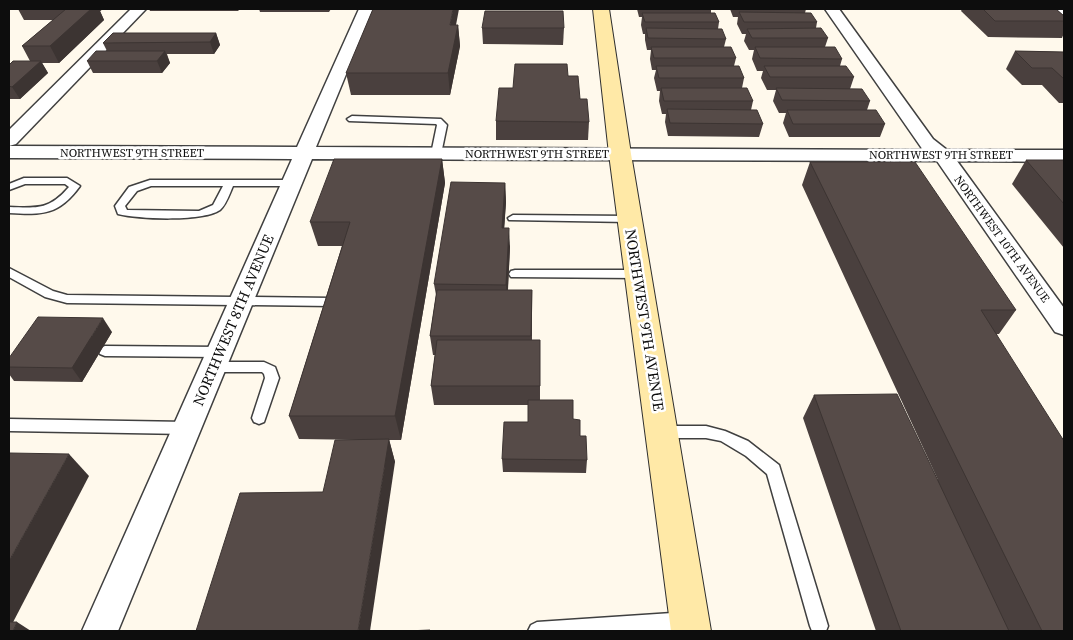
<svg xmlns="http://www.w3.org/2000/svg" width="1073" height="640" viewBox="0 0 1073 640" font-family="'Source Serif 4',serif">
<rect width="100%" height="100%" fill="#fff9ec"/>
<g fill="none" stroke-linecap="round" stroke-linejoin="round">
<defs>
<g id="service">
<path d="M352,116L441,119L447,125L441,154L436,157L431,154L437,125L436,124L349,121L347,119Z"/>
<path d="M24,178H67L80,186C59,215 43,215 9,213V207C38,208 49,210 69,187L65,184H25L9,190V184Z"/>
<path d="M150,180H291L296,183L291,186H233C230,193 226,205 220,210C202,222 139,219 118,214L115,206L129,187ZM151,186H223L213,205L199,211L127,210L125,206L137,191Z"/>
<path d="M513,215L629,216L634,219L629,222L509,220L508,218Z"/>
<path d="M9,268L53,291L67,295L332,298L338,302L332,306L67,303L45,297L9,277Z"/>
<path d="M515,270H638L644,274L638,278L511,277L509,274L511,271Z"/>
<path d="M105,346L220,347L225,349L227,352L225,355L220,357L105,356L100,354L98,351L100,348Z"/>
<path d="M213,362H264L275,367L279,378L264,422L259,424L254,422L252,418L265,378L264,374L262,372H213L208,371L206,367L208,363Z"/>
<path d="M9,419L187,422L192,424L194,428L192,432L187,434L9,431Z"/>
<path d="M662,426H706L725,431L748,441L779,465L828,626L826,631H812L810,626L767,474L746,456L721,441L706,438H662L657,436L655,432L657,428Z"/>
<path d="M687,612L693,615L696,621L693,627L687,630L528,631L531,625L537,622Z"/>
</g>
<g id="minor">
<path d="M131,9H146L16,144L9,146V130Z"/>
<path d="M359,9H373L316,147L923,150L825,9H839L933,139L947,150H1064V162L957,161L1064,308V335L1055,332L937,161L312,159L118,631H82L292,159L9,158V146L297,147Z"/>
<path d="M1055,9H1064V15L1059,14Z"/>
</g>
<path id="secondary" d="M593,9H609L631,154L711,631H671L609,154Z"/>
</defs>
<use href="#service" stroke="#404040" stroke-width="3"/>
<use href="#minor" stroke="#404040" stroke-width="3"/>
<use href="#secondary" stroke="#2f2f2f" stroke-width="2"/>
<use href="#service" fill="#fff" fill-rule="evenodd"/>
<use href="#minor" fill="#fff" fill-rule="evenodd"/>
<use href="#secondary" fill="#ffe9a7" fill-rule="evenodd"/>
</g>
<g fill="#4a403e">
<path d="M18,9H103L100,11L104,20L59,63H42L48,73L20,99H9L10,101L9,102V65L30,61L22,46L53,20H24Z"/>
<path d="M149,9H240L238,11H150Z"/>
<path d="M259,9H331L329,12H260Z"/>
<path d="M637,9H711V13L719,22L718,29L726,39L724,47L736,58L734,66L744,78L742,88L753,101L751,110L763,124L759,137L668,136L665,122L666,114H662L659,101L660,91H657L654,78L656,70H652L650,59L651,50H647L645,40V34H643L641,25L642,17H639Z"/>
<path d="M730,9H806L805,13L817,22L816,28L828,38L825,47L842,59L840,66L854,77L850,89L870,101L867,110L885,124L880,137H789L783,123L786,113H779L773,101L776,90H767L761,78L763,71H757L752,59L754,50H749L744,41L746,34H742L737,24L738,17H733Z"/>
<path d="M962,9H1056L1064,16V33L1062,38L988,37L961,11Z"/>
<path d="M456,25H458L460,46L450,95H351L346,73Z"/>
<path d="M482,28H564L563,45L483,44Z"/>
<path d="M216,33L220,45L214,54H167L170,63L162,73H93L87,61L107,51L103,43Z"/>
<path d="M1015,51L1064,52V103H1059L1042,85H1022L1006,69Z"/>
<path d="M513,88L580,99L589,122L588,140H496V121Z"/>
<path d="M442,159L445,183L401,440H389L395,462L323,492L366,440L299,439L289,416L342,246H318L310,222Z"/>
<path d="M1026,160H1064V248L1012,184Z"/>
<path d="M810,162L1016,310L999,334H997L1064,631H876L803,418L814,395L938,480L802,185Z"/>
<path d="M505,183L506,202L504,228L510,247L508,290H532V340H540V400L573,419L580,436L587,460L586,473L503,472L502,459L528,422V405H434L431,386L435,355H433L430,336L436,295L434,284Z"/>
<path d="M112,332L82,382L14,381L9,374V358Z"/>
</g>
<g fill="#3c3432">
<path d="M86,9H103L100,11L104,20L59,63L50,46Z"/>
<path d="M453,9H459L452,46L450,25Z"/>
<path d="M458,25L460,46L450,95L448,73Z"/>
<path d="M216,33L220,45L214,54L210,42Z"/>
<path d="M165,51L170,63L162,73L157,61Z"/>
<path d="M41,61L48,73L20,99L12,87Z"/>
<path d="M442,159L445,183L401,440L395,416Z"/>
<path d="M505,183L506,202L503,247L502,228Z"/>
<path d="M509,228L510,247L507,304L506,285Z"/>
<path d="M103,318L112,332L82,382L72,368Z"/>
<path d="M389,439L395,462L370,631H358Z"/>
<path d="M69,454L89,476L9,630V561Z"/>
<path d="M17,622L31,631H13Z"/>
</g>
<g fill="#564b48" stroke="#3c3432">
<path d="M66,9H91L50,46H22Z"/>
<path d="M373,9H453L450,25H458L448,73H346Z"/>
<path d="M983,9H1056L1064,16V21H995Z"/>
<path d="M485,11H563L564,28H482Z"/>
<path d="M739,12L811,13L817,22H744Z"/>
<path d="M642,13H715L719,22H645Z"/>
<path d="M646,28L722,29L726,39L648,38Z"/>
<path d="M821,28L828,38H752L747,29Z"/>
<path d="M113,33H216L210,42L103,43Z"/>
<path d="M651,47H731L736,58H654Z"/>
<path d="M755,47H835L842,59L760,58Z"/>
<path d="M96,51H165L157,61H87Z"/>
<path d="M1015,51L1064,52V79L1052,68H1032Z"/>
<path d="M13,61H41L12,87L9,86V65Z"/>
<path d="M515,64H567L568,76H578L580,99H587L589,122L496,121L499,88H513Z"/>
<path d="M656,66H739L744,78H659Z"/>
<path d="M764,66H846L854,77H770Z"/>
<path d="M661,88H747L753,101H664Z"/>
<path d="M776,88L862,89L870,101L782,100Z"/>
<path d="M667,109L757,110L763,124L670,123Z"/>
<path d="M787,110H876L885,124H793Z"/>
<path d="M334,159H442L395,416H289L350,222H310Z"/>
<path d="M1026,160H1064V204Z"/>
<path d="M810,162H915L1016,310H981L1064,441V631H1042Z"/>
<path d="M451,182L505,183L502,228H509L506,285L434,284Z"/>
<path d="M437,290H532L531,336H430Z"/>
<path d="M38,317L103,318L72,368L9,367V358Z"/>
<path d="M437,340H540V386H431Z"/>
<path d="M897,394L1009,631H901L814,395Z"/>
<path d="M528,400H573V419L580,420V436H586L587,460L502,459L504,422H528Z"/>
<path d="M389,439L358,631H196L240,493L323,492L335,440Z"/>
<path d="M9,453L69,454L9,561Z"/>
<path d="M9,622H17L13,631H9Z"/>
<path d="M430,630V631H406Z"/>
</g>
<g text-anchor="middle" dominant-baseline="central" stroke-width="5" stroke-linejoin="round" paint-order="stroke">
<g font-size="12" fill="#0d0d0d" stroke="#fff">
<text x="132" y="153">NORTHWEST 9TH STREET</text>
<text x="537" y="154">NORTHWEST 9TH STREET</text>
<text x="941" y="155">NORTHWEST 9TH STREET</text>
<text transform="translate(1002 239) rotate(54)">NORTHWEST 10TH AVENUE</text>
</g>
<g font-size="15" fill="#0d0d0d" stroke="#fff">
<text transform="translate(233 320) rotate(-67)">NORTHWEST 8TH AVENUE</text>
<text transform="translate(645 320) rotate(81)">NORTHWEST 9TH AVENUE</text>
</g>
</g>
<rect width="1073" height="640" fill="none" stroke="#0d0d0d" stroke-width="20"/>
</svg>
